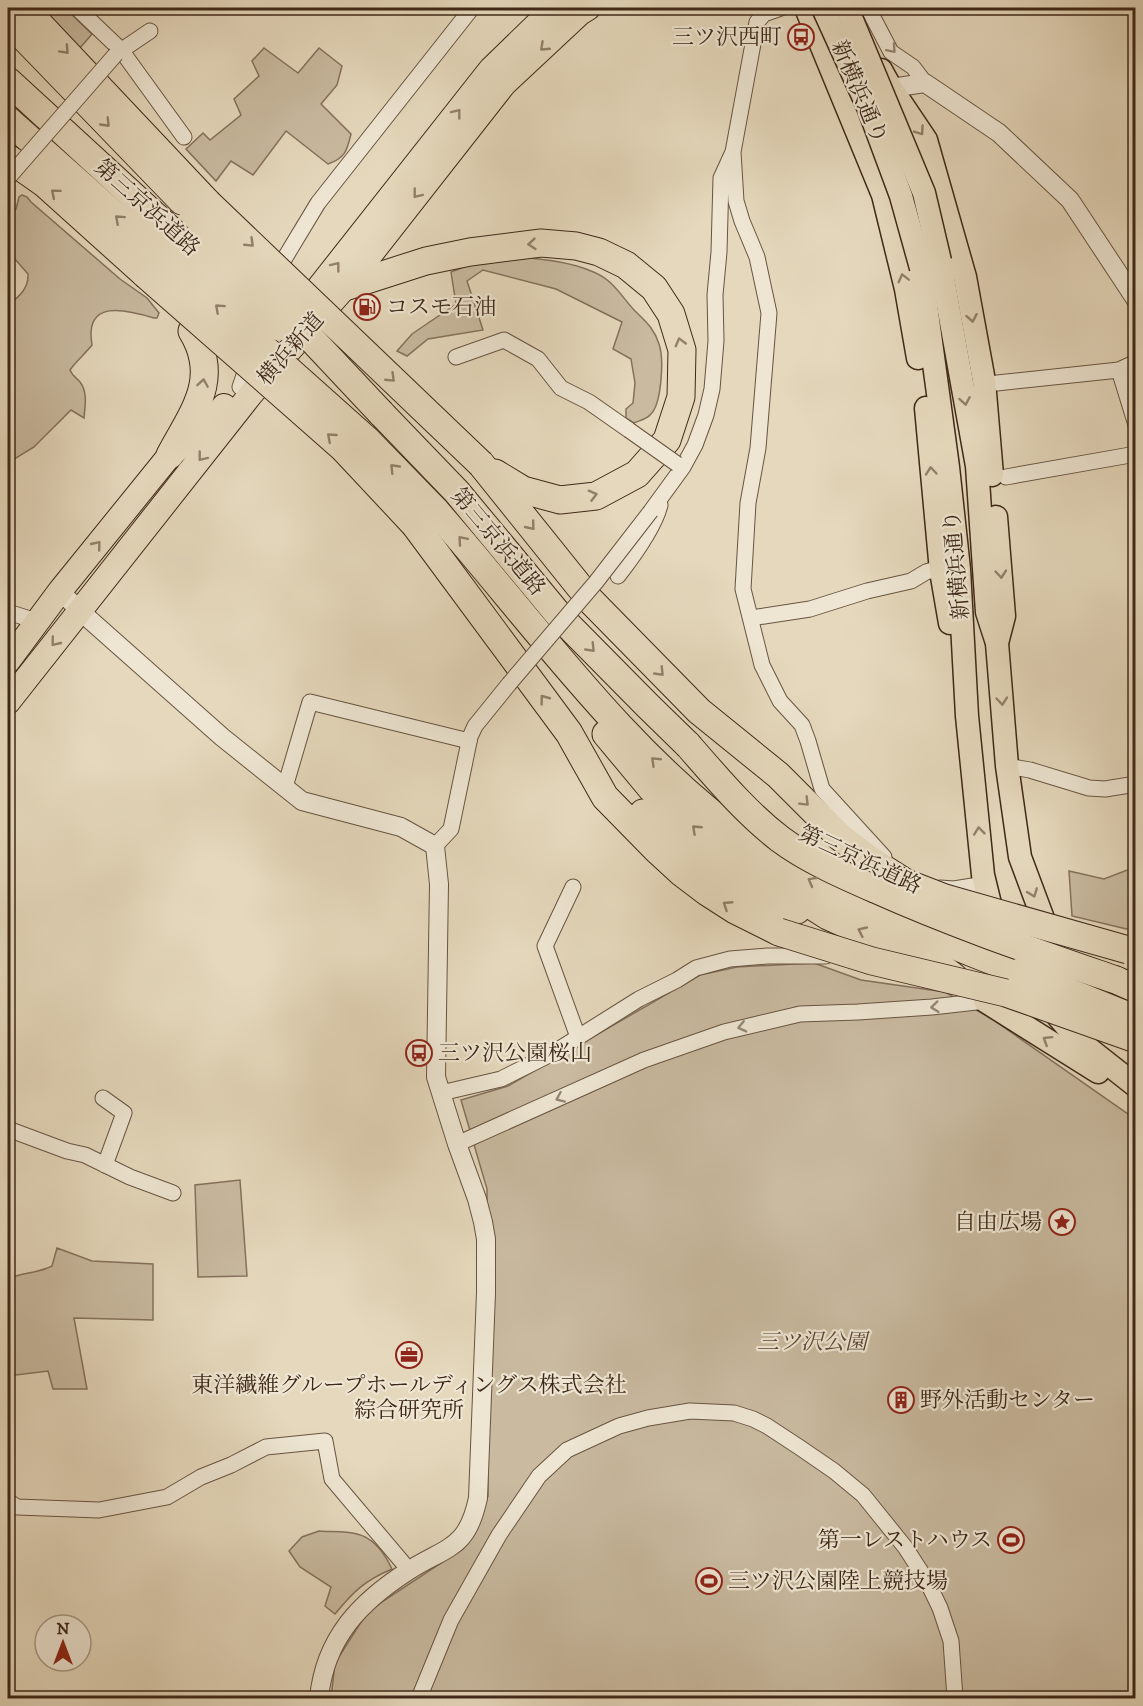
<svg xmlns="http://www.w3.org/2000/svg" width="1143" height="1706" viewBox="0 0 1143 1706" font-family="'IM FELL DW Pica','Noto Serif JP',serif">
<rect width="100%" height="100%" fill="#e5d8bc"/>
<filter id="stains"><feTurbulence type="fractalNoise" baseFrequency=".00333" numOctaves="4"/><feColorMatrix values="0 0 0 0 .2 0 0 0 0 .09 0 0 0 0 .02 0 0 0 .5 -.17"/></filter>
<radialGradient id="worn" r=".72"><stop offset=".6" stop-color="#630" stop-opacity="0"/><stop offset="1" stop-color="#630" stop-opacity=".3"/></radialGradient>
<g fill="#c9baa0" stroke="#84715c" stroke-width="1.5">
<path d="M42,8H65L92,34L80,48Z"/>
<path d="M264,48L298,73L319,48L342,66L337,85L321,104L351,134C347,151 345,158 328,164L286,131L253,175L231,161L216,181L186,149L203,133L210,140L241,115L234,99L259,76L252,61Z"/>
<path d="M22,195L27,197L31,202L120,279L147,298L159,313L157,318H154C125,309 84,299 92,345C85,354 76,361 70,370C73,377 76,377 80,382C88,392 85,407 84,418L71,410L34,447L8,463V305C19,297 29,288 28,274L8,251V216L16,209L19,197Z"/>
<path d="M514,256C539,259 567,261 591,271C613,279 620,295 635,311C646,322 654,328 659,344C664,358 662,405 650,415C647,419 638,421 634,423L626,418V409L633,403L635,383L631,359L613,349L622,322L556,289L483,270L467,281L483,330L428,339L407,356L397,351L412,334L456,304L451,272L485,259Z"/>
<path d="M1135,867V931L1072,916L1069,871L1104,879Z"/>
<path d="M814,963L861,980L945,992L992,1019L1135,1119V1698H331L335,1663L368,1611L464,1548L488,1496L487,1189L461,1100L508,1086L700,975L737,967Z"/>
<path d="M240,1180L247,1276L198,1277L195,1185Z"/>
<path d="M57,1248L92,1261L153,1264V1320L74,1318L87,1389H53L48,1371L8,1376V1279C23,1272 36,1274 52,1266Z"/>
<path d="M319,1531C331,1532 345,1531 357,1534C374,1538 385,1554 392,1569C364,1581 354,1591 335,1614L325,1606L331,1587L300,1567L289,1551L302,1537Z"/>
</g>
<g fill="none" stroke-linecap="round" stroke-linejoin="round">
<defs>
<g id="minor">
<path d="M77,8L121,50L184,137"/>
<path d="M781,8L764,14L757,22L733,152L736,201L742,221L757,257L769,313L758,448L748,503L743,589L762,665L780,701L802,725L808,741L822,789L884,857"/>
<path d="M868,8L891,52L913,67L925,83"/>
<path d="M116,54L150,31"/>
<path d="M278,276L283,261L318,203L472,8"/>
<path d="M456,357L504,340L538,359L561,388L589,402L629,430"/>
<path d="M1119,370L1136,425"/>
<path d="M997,383L1119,370L1136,362"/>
<path d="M240,387L249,361"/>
<path d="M1006,477L1136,454"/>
<path d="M651,511L683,467L695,445L706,415L712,389L716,341L715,295L719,252L721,178L732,154"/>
<path d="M618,576C632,558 655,526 660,505"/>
<path d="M8,612L36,621"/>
<path d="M751,618L810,609L867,591L911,581L926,572L940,568"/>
<path d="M1007,766L1030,770L1089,788L1105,789L1136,784"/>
<path d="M285,787L310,702L469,741"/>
<path d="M435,846L451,829L470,737L475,726L509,684"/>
<path d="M573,887L545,946L578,1037"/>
<path d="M940,888L954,889L985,884"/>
<path d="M441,1093L501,1079L553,1053L639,999L677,980L696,968L730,959L767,956H826"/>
<path d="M103,1098L124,1113L105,1165"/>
<path d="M8,1129L67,1151L85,1155L130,1177L173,1193"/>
<path d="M457,1144L644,1060L724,1032L800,1014L858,1012L932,1007L985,1001L993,999"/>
<path d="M8,1501L17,1507L99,1510L167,1497L201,1477L231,1465L266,1447L325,1441L332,1479L409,1570"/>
<path d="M419,1698L451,1620L499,1535L539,1476L567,1450L619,1426L648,1418L690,1411L734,1413L753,1419L767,1426L799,1447L834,1471L863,1495L905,1547L927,1581L940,1608L951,1641L955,1698"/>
</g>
<g id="tertiary">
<path d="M881,92L891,88L925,83L999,133L1070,200L1136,300"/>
<path d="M60,591L80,611L222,737L302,801L401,827L435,846L439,884L436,1077L457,1144L477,1199L483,1222L486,1239V1293L478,1498C467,1550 447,1546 408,1571C360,1602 325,1638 319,1698"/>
</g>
<g id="primary">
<path d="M806,8L883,195L906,289L918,358"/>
<path d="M881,70L891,88L926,140L965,277L984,381L992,475"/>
<path d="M940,261L977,466L987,612L997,643L1007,766L1020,857L1051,940"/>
<path d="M921,268L948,467L959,569L967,716L983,875L991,908L999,923"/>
<path d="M926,408L941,571L950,623"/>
<path d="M996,517L1004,616L997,643"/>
<path d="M985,1001L1098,1072"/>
<path d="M1050,1007L1079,1041L1136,1086"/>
</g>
<g id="trunk">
<path d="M298,314L491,69L554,8"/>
<path d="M8,661L60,591L170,455L207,426L224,406"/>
<path d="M8,702L251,394L345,287L504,84L580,13L588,8"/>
</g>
<g id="motorway">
<path d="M24,8L208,203"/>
<path d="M8,21L182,201"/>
<path d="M8,81L179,238"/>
<path d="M8,120L163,258"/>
<path d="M8,158L45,184L145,274"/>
<path d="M345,287L426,261L470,252L541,243L576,246L599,252L626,265L654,288L671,314L682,350L681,397L667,440L637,474L596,496L560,500L523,490L495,473"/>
<path d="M381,413L457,492L563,620L648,706L688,745"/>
<path d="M170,455C193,412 221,379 192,331"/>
<path d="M481,464L591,601L699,711L778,775L840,837L870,860L911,886"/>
<path d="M435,510C534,623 623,751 746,840C828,900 926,934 1020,972"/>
<path d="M415,525L569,733L605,797L657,850L682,873L707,892L735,910L779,932"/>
<path d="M606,734L651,788L704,837L828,916L942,968L954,977"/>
<path d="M643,813L702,864L784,908L797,910"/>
<path d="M1116,980L1136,989"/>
</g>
</defs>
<use href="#minor" stroke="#685441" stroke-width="17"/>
<use href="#tertiary" stroke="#685441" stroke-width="20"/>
<use href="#primary" stroke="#3e2818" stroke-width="25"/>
<use href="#trunk" stroke="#3e2818" stroke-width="26"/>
<use href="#motorway" stroke="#3e2818" stroke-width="29"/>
<use href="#minor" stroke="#eee6d3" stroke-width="15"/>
<use href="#tertiary" stroke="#eee6d3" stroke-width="18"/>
<use href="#primary" stroke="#e5d8bc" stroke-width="22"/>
<use href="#trunk" stroke="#e5d8bc" stroke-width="24"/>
<use href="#motorway" stroke="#e5d8bc" stroke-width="27"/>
<defs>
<g id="minor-bridge">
<path d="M8,178L116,54"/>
<path d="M629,430L677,464"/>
<path d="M509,684L596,582L651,511"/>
</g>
<g id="primary-bridge">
<path d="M823,8L868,107L901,196L921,268"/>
<path d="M847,8L924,193L940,261"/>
</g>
<g id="motorway-bridge">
<path d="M208,203L481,464"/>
<path d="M193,213L381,413"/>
<path d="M179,238L279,327"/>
<path d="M163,258L366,439L435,510"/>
<path d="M145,274L343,448L415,525"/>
<path d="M688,745C717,778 745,812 780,839C808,860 845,876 877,890C955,925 1035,952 1116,980"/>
<path d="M888,876L945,898L1128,950"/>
<path d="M779,932L872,961L1006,993L1136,1039"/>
<path d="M1020,972L1136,1019"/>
</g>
</defs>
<use href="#minor-bridge" stroke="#685441" stroke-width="17" stroke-linecap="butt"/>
<use href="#primary-bridge" stroke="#3e2818" stroke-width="25" stroke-linecap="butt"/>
<use href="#motorway-bridge" stroke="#3e2818" stroke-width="29" stroke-linecap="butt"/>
<use href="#minor-bridge" stroke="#eee6d3" stroke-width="15"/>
<use href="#primary-bridge" stroke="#e5d8bc" stroke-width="22"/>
<use href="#motorway-bridge" stroke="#e5d8bc" stroke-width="27"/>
</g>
<defs><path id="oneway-chevron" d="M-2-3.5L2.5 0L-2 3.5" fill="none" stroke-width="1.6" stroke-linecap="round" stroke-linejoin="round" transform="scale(1.5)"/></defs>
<g stroke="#92806a">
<use href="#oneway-chevron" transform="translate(544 47) rotate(137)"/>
<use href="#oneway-chevron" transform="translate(65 50) rotate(47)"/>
<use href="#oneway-chevron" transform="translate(457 113) rotate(-52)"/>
<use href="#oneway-chevron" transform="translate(106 123) rotate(46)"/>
<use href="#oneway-chevron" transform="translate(920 131) rotate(55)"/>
<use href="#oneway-chevron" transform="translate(55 193) rotate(-140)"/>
<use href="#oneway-chevron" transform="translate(417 194) rotate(128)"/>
<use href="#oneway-chevron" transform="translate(119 219) rotate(-138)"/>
<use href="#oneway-chevron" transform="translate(250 243) rotate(44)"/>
<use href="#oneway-chevron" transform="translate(532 244) rotate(175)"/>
<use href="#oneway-chevron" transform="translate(336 266) rotate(-52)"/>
<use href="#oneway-chevron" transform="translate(903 278) rotate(-104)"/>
<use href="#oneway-chevron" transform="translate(219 308) rotate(-138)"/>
<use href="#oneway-chevron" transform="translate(972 318) rotate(80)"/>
<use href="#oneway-chevron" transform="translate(680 342) rotate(-105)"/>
<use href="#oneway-chevron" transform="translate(391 378) rotate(44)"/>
<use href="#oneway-chevron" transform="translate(203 383) rotate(-81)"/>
<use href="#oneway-chevron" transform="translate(965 401) rotate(80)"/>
<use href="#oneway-chevron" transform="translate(331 437) rotate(-139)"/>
<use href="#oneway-chevron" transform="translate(202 457) rotate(128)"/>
<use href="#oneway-chevron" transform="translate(394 468) rotate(-134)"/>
<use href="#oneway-chevron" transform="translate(931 471) rotate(-95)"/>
<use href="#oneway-chevron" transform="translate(593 495) rotate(-15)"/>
<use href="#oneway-chevron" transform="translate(531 526) rotate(51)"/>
<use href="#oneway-chevron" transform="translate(462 540) rotate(-131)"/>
<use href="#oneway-chevron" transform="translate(97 545) rotate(-51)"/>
<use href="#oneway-chevron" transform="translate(1001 574) rotate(85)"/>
<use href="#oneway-chevron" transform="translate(55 642) rotate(129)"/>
<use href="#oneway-chevron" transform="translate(591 648) rotate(46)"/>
<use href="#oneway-chevron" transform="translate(660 672) rotate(46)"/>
<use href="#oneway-chevron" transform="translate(544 699) rotate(-127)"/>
<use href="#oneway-chevron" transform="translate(1002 701) rotate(85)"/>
<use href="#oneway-chevron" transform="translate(655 761) rotate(-136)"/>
<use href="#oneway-chevron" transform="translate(805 802) rotate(45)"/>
<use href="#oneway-chevron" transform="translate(696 829) rotate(-137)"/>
<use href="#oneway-chevron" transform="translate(979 831) rotate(-96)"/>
<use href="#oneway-chevron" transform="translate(812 881) rotate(-151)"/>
<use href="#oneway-chevron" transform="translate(1033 893) rotate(69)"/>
<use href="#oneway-chevron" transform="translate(727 905) rotate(-147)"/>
<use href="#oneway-chevron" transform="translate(862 931) rotate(-155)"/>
<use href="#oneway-chevron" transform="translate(1047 1040) rotate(-148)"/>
</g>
<g stroke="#968776">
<use href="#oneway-chevron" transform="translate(892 49) rotate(49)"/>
<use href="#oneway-chevron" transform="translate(935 1007) rotate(174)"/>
<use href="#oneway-chevron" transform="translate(742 1027) rotate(167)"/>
<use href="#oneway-chevron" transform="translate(560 1098) rotate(156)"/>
</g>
<defs>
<symbol id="bus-ring" viewBox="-11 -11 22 22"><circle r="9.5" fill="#eee6d3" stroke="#8f2418" stroke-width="1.5"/><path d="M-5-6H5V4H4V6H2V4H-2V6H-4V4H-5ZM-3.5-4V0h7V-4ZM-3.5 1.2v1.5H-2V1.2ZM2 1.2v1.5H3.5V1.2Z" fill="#8f2418"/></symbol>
<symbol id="fuel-ring" viewBox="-11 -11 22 22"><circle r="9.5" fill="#eee6d3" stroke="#8f2418" stroke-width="1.5"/><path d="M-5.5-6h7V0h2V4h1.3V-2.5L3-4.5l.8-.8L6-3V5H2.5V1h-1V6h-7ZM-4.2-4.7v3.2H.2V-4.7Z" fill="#8f2418"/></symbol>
<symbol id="sight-ring" viewBox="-11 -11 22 22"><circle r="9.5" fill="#eee6d3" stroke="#8f2418" stroke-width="1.5"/><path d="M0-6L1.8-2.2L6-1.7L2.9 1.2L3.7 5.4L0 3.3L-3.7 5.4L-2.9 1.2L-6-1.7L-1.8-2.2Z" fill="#8f2418"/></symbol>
<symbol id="office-ring" viewBox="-11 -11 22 22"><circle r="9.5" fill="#eee6d3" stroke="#8f2418" stroke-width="1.5"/><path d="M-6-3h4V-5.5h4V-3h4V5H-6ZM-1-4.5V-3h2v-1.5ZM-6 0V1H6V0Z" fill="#8f2418"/></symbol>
<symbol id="building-ring" viewBox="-11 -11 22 22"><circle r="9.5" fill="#eee6d3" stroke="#8f2418" stroke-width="1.5"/><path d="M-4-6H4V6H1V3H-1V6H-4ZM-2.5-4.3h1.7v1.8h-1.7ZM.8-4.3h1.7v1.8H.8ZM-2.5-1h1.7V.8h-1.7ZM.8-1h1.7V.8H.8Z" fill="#8f2418"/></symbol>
<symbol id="stadium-ring" viewBox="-11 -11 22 22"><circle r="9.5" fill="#eee6d3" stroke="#8f2418" stroke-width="1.5"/><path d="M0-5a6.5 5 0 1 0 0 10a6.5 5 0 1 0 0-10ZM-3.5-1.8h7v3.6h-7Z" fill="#8f2418"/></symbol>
</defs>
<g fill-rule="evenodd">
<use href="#bus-ring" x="786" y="22" width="30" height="30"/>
<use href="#fuel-ring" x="352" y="292" width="30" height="30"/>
<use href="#bus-ring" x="404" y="1038" width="30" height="30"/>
<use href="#sight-ring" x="1047" y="1207" width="30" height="30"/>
<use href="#office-ring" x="394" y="1340" width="30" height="30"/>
<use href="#building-ring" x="886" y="1385" width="30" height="30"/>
<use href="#stadium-ring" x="996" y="1525" width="30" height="30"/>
<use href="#stadium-ring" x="694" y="1566" width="30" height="30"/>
</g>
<g text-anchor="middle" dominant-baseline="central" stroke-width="4.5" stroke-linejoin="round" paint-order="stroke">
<g font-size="22" fill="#3e2818" stroke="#eee6d3" text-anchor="start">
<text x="782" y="37" text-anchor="end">三ツ沢西町</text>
<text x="386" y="307">コスモ石油</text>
<text x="438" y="1053">三ツ沢公園桜山</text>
<text x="1042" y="1222" text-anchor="end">自由広場</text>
<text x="409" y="1385" text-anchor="middle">東洋繊維グループホールディングス株式会社<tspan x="409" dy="25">綜合研究所</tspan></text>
<text x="920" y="1400">野外活動センター</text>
<text x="992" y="1540" text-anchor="end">第一レストハウス</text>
<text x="728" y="1581">三ツ沢公園陸上競技場</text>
</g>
<g font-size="22" fill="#3e2818" stroke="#eee6d3">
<text transform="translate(859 92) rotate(67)">新横浜通り</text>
<text transform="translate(147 208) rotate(42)">第三京浜道路</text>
<text transform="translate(291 349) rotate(-49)">横浜新道</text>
<text transform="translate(498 542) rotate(50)">第三京浜道路</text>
<text transform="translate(957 565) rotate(-95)">新横浜通り</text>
<text transform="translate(860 860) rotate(25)">第三京浜道路</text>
</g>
<g font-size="22" font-style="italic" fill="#5a4533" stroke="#eee6d3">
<text x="812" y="1342">三ツ沢公園</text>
</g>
</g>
<rect width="1143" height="1706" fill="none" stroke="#e5d8bc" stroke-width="30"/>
<rect x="9" y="9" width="1125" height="1688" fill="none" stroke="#3e2818" stroke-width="3"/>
<rect x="15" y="15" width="1113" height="1676" fill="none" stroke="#3e2818" stroke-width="1.5"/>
<g transform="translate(63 1643)"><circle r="28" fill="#eee6d3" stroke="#a89a88" stroke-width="1.5"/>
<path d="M0-4.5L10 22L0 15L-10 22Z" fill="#8f2418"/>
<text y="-9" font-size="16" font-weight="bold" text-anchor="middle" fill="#3e2818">N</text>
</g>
<rect width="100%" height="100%" filter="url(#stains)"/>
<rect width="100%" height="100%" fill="url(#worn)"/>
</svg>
